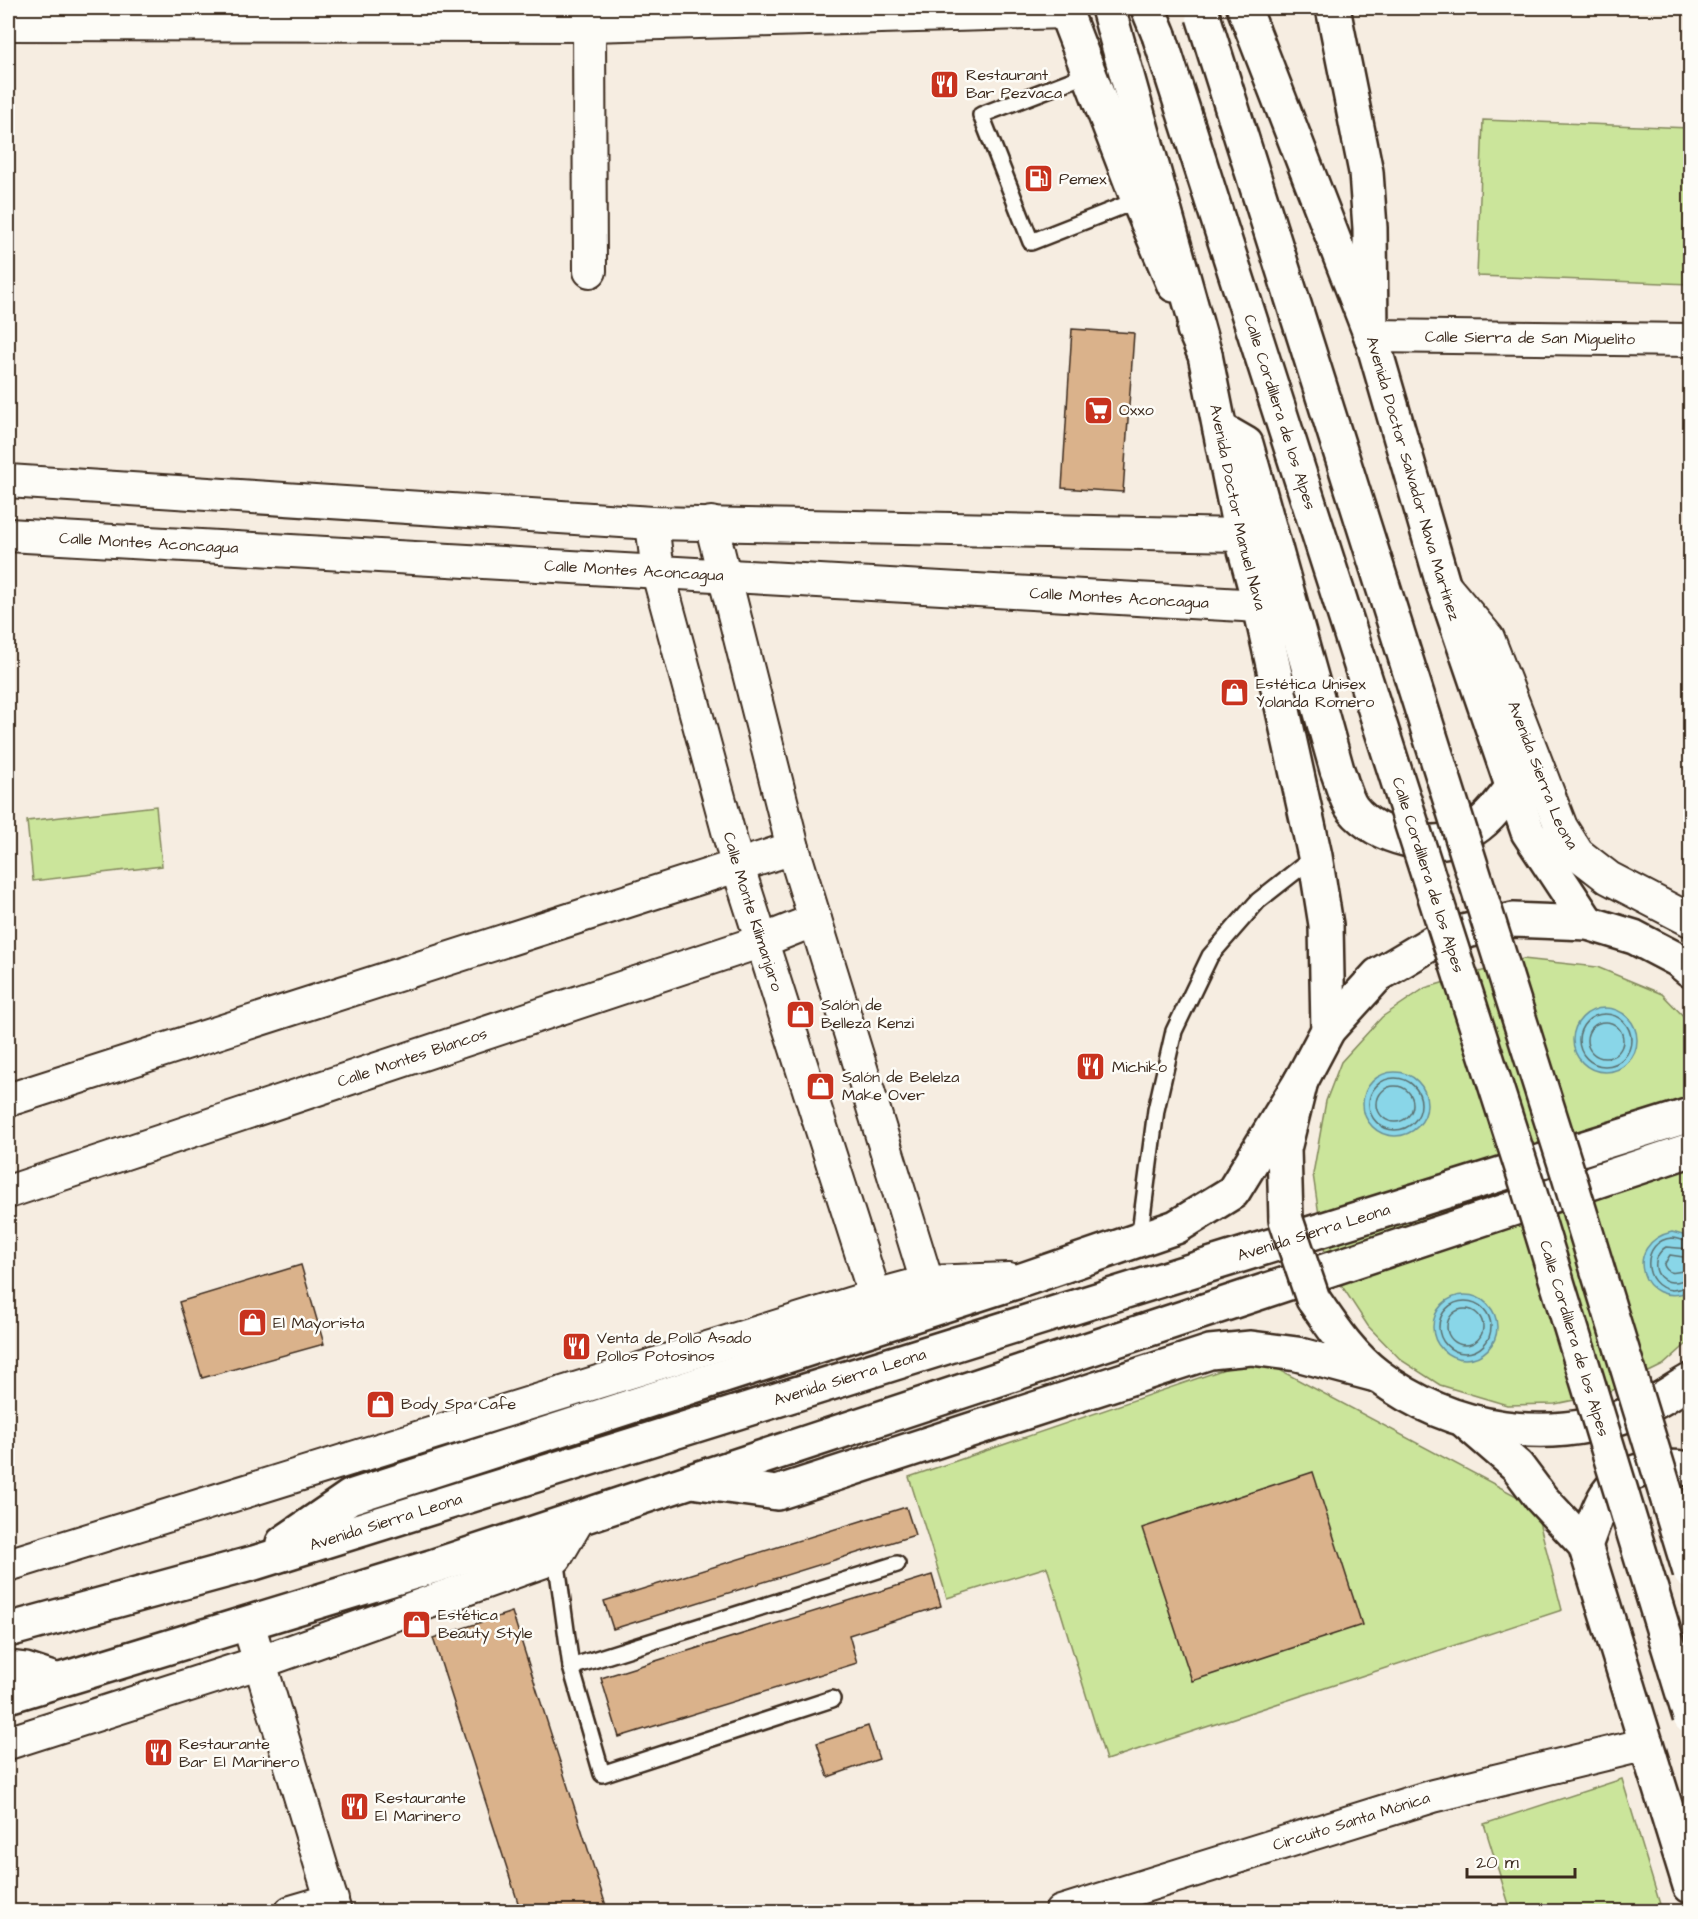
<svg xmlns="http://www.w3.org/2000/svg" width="1698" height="1919" viewBox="0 0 1698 1919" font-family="'Architects Daughter',sans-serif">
<rect width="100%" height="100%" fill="#f6ede1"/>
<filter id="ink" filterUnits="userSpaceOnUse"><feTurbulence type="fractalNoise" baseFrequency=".0167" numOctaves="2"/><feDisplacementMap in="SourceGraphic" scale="12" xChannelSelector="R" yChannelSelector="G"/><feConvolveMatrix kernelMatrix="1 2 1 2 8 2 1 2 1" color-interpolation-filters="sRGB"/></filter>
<g filter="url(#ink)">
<g fill="#cbe59b" stroke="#83885c" stroke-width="1.5">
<path d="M1483,120L1690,128V284L1477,276Z"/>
<path d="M156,806L162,866L33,881L27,821Z"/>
<path d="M1523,959L1597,967L1662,994L1690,1023V1341L1663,1365L1604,1394L1555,1404L1507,1405L1440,1385L1401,1360L1368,1326L1338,1280L1324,1249L1313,1174L1326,1101L1341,1062L1382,1017L1425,988Z"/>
<path d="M1257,1358L1535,1506L1562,1610L1106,1760L1047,1567L947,1598L909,1477Z"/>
<path d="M1622,1779L1662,1911H1511L1484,1824Z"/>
</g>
<g fill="#89d6e8" stroke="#6a9197" stroke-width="1.5">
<circle cx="1605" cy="1040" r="32"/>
<circle cx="1395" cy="1104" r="32"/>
<path d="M1672,1232L1690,1237V1291C1641,1311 1621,1243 1672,1232Z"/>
<circle cx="1465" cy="1327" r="32"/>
</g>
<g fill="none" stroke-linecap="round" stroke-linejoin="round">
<g stroke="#5a6f6f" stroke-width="1.5">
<circle cx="1605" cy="1040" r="26"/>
<circle cx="1605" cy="1040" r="18"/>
<circle cx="1395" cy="1104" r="26"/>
<circle cx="1395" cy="1104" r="18"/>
<path d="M1690,1242C1684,1241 1678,1238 1672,1238C1641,1240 1641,1287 1672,1290C1678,1290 1684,1287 1690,1286"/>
<path d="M1690,1249L1666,1247C1651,1256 1652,1280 1672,1282C1678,1283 1684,1279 1690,1279"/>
<path d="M1690,1258L1670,1255L1664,1265C1669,1278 1680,1270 1690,1270"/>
<circle cx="1465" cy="1327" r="26"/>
<circle cx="1465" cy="1327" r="18"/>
</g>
</g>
<g fill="#dab28b" stroke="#3b2a1e" stroke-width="1.5">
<path d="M1072,329L1134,333L1123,492L1062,488Z"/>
<path d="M301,1265L324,1344L202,1378L179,1302Z"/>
<path d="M1313,1472L1362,1625L1192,1681L1142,1528Z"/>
<path d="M906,1507L915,1535L613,1629L604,1601Z"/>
<path d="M932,1575L941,1606L849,1635L857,1663L619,1737L601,1678Z"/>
<path d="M512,1612L608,1912H521L433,1638Z"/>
<path d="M868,1726L879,1759L828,1777L817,1743Z"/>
</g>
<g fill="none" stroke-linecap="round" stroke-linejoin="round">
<defs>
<g id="lane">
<path d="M1088,74L981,115L1031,242L1138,200"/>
<path d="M1139,1240L1156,1110L1174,1031L1210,956L1258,901L1315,856"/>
<path d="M556,1557L571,1667L602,1774L832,1699"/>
<path d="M571,1667L897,1564"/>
</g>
<g id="street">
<path d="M8,24L589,25L1066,12"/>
<path d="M589,25L590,271"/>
<path id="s1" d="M1371,336L1690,340"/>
<path d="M8,481L652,523L1241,535"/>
<path id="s2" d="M652,523L658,573L737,864L875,1296"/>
<path d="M711,523L793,848L927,1282"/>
<path id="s3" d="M8,535L1260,606"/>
<path id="s4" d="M1446,588L1488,638L1561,827L1578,854L1609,878L1690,920"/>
<path d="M8,1100L793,848"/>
<path id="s5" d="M8,1192L762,941L815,920"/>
<path d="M8,1565L875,1296L927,1282L1009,1279"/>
<path d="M248,1623L335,1912"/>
<path d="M8,1743L261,1662L556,1557L579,1518"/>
<path d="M291,1912L332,1900"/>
<path id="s6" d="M1061,1912L1433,1796L1647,1744"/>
</g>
<g id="secondary">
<path d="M1064,8L1138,200L1174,285"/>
<path id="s7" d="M1333,8L1366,172L1370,228L1371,336L1443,584L1528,832L1588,923"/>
<path id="s8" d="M1194,329L1205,355L1241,535L1260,606L1315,856L1326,925L1328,1030"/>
<path d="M1220,429L1246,444L1337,770C1342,782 1345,799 1353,809C1376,838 1434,853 1467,833C1487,822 1498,806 1512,788"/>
<path d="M1286,1220L1284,1149L1301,1081L1328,1030L1378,975L1442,937L1513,920L1588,923L1634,937L1678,960L1690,970"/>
<path d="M1313,1299C1332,1326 1350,1355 1377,1375C1452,1432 1552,1447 1639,1410C1657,1403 1674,1390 1690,1381"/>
<path d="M1466,1422L1517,1466L1541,1498L1585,1545L1690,1886"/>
<path d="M1585,1545C1592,1530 1597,1508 1607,1494C1626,1467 1660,1464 1690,1469"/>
</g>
<g id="highway">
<path d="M1108,8L1205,355"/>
<path d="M1148,8L1159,35"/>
<path d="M1244,8L1371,336"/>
<path d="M698,1482L777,1493L1210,1352L1251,1348L1297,1354L1376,1375"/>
<path d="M283,1543L350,1497L1025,1279L1176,1227L1233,1192L1301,1081"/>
<path id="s9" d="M8,1630L254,1563L1690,1115"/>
<path d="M8,1668L25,1670L55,1680"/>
<path d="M8,1696L431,1567L1690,1150"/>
</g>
</defs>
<use href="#lane" stroke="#3b2a1e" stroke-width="20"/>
<use href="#street" stroke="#3b2a1e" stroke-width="36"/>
<use href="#secondary" stroke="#3b2a1e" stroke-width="38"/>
<use href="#highway" stroke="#3b2a1e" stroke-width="38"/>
<use href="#lane" stroke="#fdfcf7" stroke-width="15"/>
<use href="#street" stroke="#fdfcf7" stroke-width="32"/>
<use href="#secondary" stroke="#fdfcf7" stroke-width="33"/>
<use href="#highway" stroke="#fdfcf7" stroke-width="33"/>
<defs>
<path id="secondary-bridge" d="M1286,1220L1313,1299"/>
<g id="highway-bridge">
<path d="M1203,16L1567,1170L1690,1572"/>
<path id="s10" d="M1159,35L1528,1187L1690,1717"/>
</g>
</defs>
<use href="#secondary-bridge" stroke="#3b2a1e" stroke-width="38" stroke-linecap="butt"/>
<use href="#highway-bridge" stroke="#3b2a1e" stroke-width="38" stroke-linecap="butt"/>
<use href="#secondary-bridge" stroke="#fdfcf7" stroke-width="33"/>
<use href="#highway-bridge" stroke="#fdfcf7" stroke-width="33"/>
</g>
</g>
<defs>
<symbol id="restaurant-square" viewBox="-11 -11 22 22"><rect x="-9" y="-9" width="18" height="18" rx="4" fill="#c8321e" stroke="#fdfcf7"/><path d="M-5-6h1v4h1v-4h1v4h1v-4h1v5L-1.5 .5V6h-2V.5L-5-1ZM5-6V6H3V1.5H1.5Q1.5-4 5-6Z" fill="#fff"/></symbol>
<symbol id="fuel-square" viewBox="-11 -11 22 22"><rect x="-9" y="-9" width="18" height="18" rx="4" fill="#c8321e" stroke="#fdfcf7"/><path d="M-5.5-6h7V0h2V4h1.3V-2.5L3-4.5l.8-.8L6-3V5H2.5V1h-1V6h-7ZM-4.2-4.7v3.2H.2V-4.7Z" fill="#fff"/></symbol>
<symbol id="supermarket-square" viewBox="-11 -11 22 22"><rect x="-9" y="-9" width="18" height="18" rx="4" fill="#c8321e" stroke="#fdfcf7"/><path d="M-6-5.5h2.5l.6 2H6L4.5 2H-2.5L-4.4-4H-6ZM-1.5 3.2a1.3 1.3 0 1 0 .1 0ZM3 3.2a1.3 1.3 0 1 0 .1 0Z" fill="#fff"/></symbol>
<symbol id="shop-square" viewBox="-11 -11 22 22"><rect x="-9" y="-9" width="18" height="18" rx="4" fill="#c8321e" stroke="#fdfcf7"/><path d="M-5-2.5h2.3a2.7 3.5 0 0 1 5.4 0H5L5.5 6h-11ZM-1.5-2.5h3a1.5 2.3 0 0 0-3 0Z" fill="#fff"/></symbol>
</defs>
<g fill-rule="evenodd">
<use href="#restaurant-square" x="928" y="68" width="33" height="33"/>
<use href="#fuel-square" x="1022" y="162" width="33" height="33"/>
<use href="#supermarket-square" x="1082" y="394" width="33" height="33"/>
<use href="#shop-square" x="1218" y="676" width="33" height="33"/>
<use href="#shop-square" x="784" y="998" width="33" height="33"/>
<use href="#restaurant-square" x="1074" y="1050" width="33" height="33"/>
<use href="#shop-square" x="804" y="1070" width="33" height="33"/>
<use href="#shop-square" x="236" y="1306" width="33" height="33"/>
<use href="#restaurant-square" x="560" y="1330" width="33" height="33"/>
<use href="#shop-square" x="364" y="1388" width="33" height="33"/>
<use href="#shop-square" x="400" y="1608" width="33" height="33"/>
<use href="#restaurant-square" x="142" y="1736" width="33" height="33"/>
<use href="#restaurant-square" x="338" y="1790" width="33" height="33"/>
</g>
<g text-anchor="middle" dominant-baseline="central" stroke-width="5" stroke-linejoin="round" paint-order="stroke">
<g font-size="16" fill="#3b2a1e" stroke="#fdfcf7" text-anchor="start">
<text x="966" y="75">Restaurant<tspan x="966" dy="18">Bar Pezvaca</tspan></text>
<text x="1059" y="179">Pemex</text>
<text x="1119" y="410">Oxxo</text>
<text x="1256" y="684">Estética Unisex<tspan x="1256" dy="18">Yolanda Romero</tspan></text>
<text x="821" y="1005">Salón de<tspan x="821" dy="18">Belleza Kenzi</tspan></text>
<text x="1112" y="1067">Michiko</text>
<text x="842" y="1077">Salón de Belelza<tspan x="842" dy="18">Make Over</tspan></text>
<text x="273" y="1323">El Mayorista</text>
<text x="597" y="1338">Venta de Pollo Asado<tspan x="597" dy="18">Pollos Potosinos</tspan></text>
<text x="401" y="1404">Body Spa Cafe</text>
<text x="438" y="1615">Estética<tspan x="438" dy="18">Beauty Style</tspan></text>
<text x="179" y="1744">Restaurante<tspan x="179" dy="18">Bar El Marinero</tspan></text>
<text x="375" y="1798">Restaurante<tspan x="375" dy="18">El Marinero</tspan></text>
</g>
<g font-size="16" fill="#3b2a1e" stroke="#fdfcf7">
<text stroke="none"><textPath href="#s1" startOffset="159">Calle Sierra de San Miguelito</textPath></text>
<text stroke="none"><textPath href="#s10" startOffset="396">Calle Cordillera de los Alpes</textPath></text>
<text stroke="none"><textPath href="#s7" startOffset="480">Avenida Doctor Salvador Nava Martínez</textPath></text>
<text stroke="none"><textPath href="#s8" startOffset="184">Avenida Doctor Manuel Nava</textPath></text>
<text stroke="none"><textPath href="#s3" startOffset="141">Calle Montes Aconcagua</textPath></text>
<text stroke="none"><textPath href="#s3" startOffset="627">Calle Montes Aconcagua</textPath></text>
<text stroke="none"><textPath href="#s3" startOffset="1113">Calle Montes Aconcagua</textPath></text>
<text stroke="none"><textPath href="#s4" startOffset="213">Avenida Sierra Leona</textPath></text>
<text stroke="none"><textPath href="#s10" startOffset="882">Calle Cordillera de los Alpes</textPath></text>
<text stroke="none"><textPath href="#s2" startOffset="402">Calle Monte Kilimanjaro</textPath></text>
<text stroke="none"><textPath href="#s5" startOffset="426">Calle Montes Blancos</textPath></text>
<text stroke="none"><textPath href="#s9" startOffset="1365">Avenida Sierra Leona</textPath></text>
<text stroke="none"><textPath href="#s10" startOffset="1368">Calle Cordillera de los Alpes</textPath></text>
<text stroke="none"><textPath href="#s9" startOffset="879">Avenida Sierra Leona</textPath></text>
<text stroke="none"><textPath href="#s9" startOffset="393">Avenida Sierra Leona</textPath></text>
<text stroke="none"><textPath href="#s6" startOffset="304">Circuito Santa Mónica</textPath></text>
</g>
</g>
<rect width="1698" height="1919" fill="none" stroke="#fdfcf7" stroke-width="30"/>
<rect x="15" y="15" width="1668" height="1889" fill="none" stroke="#3b2a1e" stroke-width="2" filter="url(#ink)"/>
<path d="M1467 1868v9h108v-9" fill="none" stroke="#3b2a1e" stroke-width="3"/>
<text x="1476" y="1868" font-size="18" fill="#3b2a1e" stroke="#fdfcf7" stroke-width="4.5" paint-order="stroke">20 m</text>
</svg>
